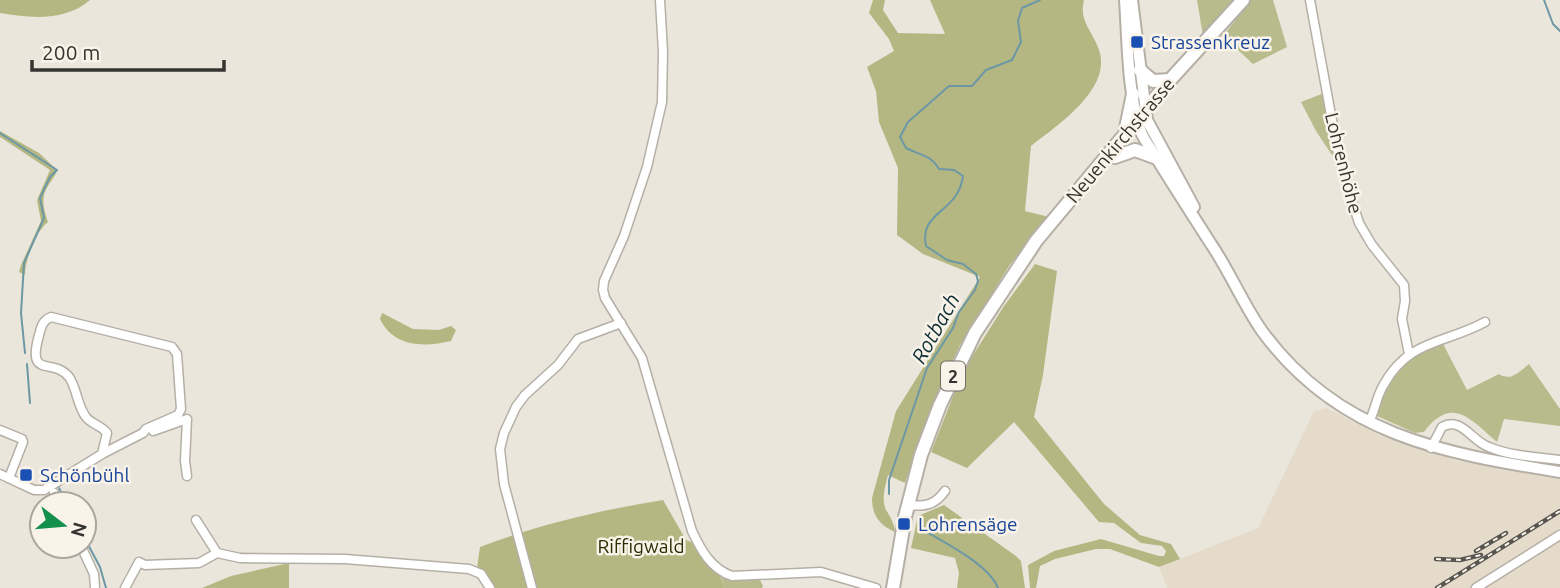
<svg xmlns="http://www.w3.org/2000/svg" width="1560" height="588" viewBox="0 0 1560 588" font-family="Ubuntu,sans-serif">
<rect width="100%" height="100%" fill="#ebe6dc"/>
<path fill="#e5dbca" d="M1327,408L1379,435L1454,460L1560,478V588H1167L1159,567L1258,528L1314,411Z"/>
<g fill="#b8bb8c">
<path d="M1197,0H1234L1203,36Z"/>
<path d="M1251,0H1273L1287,47L1253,64L1223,36Z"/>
<path d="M1324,93L1335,152L1332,155L1316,131L1301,102Z"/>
<path d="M1442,342L1467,390L1499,374L1502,376L1510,377L1518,373L1529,364L1560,409V426L1504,419L1497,442C1470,419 1452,395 1424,432L1415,433L1377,416L1385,384L1411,356Z"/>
<path d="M721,575L758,576L763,586L762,588H724Z"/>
</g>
<g fill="#b5b782">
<path d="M0,0H90C64,22 31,18 0,13Z"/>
<path d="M873,0H885L883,10L898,33L945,34L930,0H1084C1079,20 1090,28 1097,45C1117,86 1059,124 1031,146L1025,211L1049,217L1009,266L960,345L941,385L905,483L888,475C885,487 881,499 886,510C891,518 894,523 895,532C879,525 872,515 872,498L896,411L980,277L923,254L897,235L898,168L879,122L876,91L867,67L894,51L889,39L869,13Z"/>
<path d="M0,131L39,153L57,170C55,177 52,179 48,186C40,198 44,210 48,222C36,231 25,259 25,275L19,272L21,265L41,221L37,200L50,170L0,137Z"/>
<path d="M1035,264L1057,271L1043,375L1034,417L1104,504L1140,535L1171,544L1180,559L1159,567L1110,549H1096L1055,559L1040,566L1036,588H1030L1028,565L1054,551L1101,539L1159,556H1164L1166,551L1162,546L1141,543L1114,523L1099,522L1014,422L967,468L931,452L963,371L1004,306Z"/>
<path d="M382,313L413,329L439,330L451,326L456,330L451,341C425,347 394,348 380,319Z"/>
<path d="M663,500L686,540C704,545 721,570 724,588H493L484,571L477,568L480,547C540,524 601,510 663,500Z"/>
<path d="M944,505L1016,556L1021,561L1025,588H957L959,573L955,558L911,548L918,516Z"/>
<path d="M289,563V588H202L231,576Z"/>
</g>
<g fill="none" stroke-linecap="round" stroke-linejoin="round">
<g stroke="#6c98a6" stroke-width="2">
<path d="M1544,0L1553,24L1560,31"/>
<path d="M0,133L57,170L50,177L40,198L44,218L24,263L21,313L25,353"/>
<path d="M27,364L30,403"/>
<path d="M59,488L67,504"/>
<path d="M889,494V480L927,368L953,328L959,312L975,290L978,281L976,274L963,264L947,260L926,246C919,210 958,214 963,176L954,170L939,169C930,154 919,155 906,148L900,137L908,122L949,86H972L986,70L1012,60L1021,42L1018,21L1022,8L1040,0"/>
<path d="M925,531C947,544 989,565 998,588"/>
<path d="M84,537L100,567L106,588"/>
</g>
<defs>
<g id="minor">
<path d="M660,0L663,52L662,102L647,167L624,236L604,281L603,290L605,298L642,358L692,531C701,550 711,569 732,576L821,572L876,588"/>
<path d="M1310,0L1339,159L1359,223L1372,245L1404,285L1405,301L1402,319L1409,354"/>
<path d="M1369,422C1375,411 1376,398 1383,386C1408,339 1445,344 1485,322"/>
<path d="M0,430L22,439L23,442L9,478"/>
<path d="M153,431L187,419L185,461L187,476"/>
<path d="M1431,448L1442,427C1462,416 1471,441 1489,447C1510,456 1537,457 1560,460"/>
<path d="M0,474L34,490H44L102,454L143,433L146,429L178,415L181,409L177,354L172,347L51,317C41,321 41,329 38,339C28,379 53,357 69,377C77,388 77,406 86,417C91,424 101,425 107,433L102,454"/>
<path d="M54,493L60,504"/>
<path d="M908,505C925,507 935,505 945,491"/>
<path d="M196,520L217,553L240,558L345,559L469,569L481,574L490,588"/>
<path d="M81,546L94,574L95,588"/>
<path d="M125,588L139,562L145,565L199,563L217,553"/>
<path d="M532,588L504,484L500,449L504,433L516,407L525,395L558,365L578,339L621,323"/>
<path d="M1476,588L1560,535"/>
</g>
<g id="secondary">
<path d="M1125,0C1128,43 1127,91 1141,132C1145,142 1152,150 1157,159C1175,188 1193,216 1211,244C1230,272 1243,304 1262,331C1338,435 1442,453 1560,472"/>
<path d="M1132,0L1147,120L1194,207"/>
</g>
<g id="primary">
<path d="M1140,70L1153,81L1170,80"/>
<path d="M1126,128L1133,94"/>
<path d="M1115,157L1135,150L1157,158"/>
<path d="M893,588L905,517L921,455L940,405L975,333L1036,241L1170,80L1243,0"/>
</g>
</defs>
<use href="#minor" stroke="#b5afa6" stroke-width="11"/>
<use href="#secondary" stroke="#b5afa6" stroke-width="14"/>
<use href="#primary" stroke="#b5afa6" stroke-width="16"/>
<use href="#minor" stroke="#fff" stroke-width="8"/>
<use href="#secondary" stroke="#fff" stroke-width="10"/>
<use href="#primary" stroke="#fff" stroke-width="12"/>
<defs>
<g id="rail">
<path d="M1476,551L1506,533"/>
<path d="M1436,559L1460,560L1481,555"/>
<path d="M1437,588L1560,511"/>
</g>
</defs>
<use href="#rail" stroke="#585550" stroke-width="4.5"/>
<use href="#rail" stroke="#f9f3e9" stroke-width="2" stroke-dasharray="5" stroke-linecap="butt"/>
</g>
<g fill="#1a4fb4" stroke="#f9f3e9" stroke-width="2.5">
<rect x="1130" y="35" width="14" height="14" rx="3.5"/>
<rect x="19" y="468" width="14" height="14" rx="3.5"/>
<rect x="897" y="517" width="14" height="14" rx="3.5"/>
</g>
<g text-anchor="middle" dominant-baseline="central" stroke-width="5" stroke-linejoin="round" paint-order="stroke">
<rect fill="#f9f3e9" stroke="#706d68" stroke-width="2" x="941" y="361.5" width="24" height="29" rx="5"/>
<g font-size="18" font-weight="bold" fill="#363430">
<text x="953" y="376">2</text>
</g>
<g font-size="19" fill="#164399" stroke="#f9f3e9" text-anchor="start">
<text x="1151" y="42">Strassenkreuz</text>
<text x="40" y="475">Schönbühl</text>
<text x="918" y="524">Lohrensäge</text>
</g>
<g font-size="19" fill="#363430" stroke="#f9f3e9">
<text transform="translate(1120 140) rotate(-50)">Neuenkirchstrasse</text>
<text transform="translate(1344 163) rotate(76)">Lohrenhöhe</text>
</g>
<g font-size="19" fill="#2c2c01" stroke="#f9f3e9">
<text x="641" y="546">Riffigwald</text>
</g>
<g font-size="21" font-style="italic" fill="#0f2f38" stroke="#f9f3e9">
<text transform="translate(935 328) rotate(-61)">Rotbach</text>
</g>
</g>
<g transform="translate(63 525) rotate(106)"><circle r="33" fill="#f9f3e9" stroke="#aba79f" stroke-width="2"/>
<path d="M0-5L12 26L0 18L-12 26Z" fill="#14904c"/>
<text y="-10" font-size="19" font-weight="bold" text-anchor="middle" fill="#363430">N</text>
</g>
<path d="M32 60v10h192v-10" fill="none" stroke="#363430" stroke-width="3.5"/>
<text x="42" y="60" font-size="21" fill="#363430" stroke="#f9f3e9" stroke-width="5" paint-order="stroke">200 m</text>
</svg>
